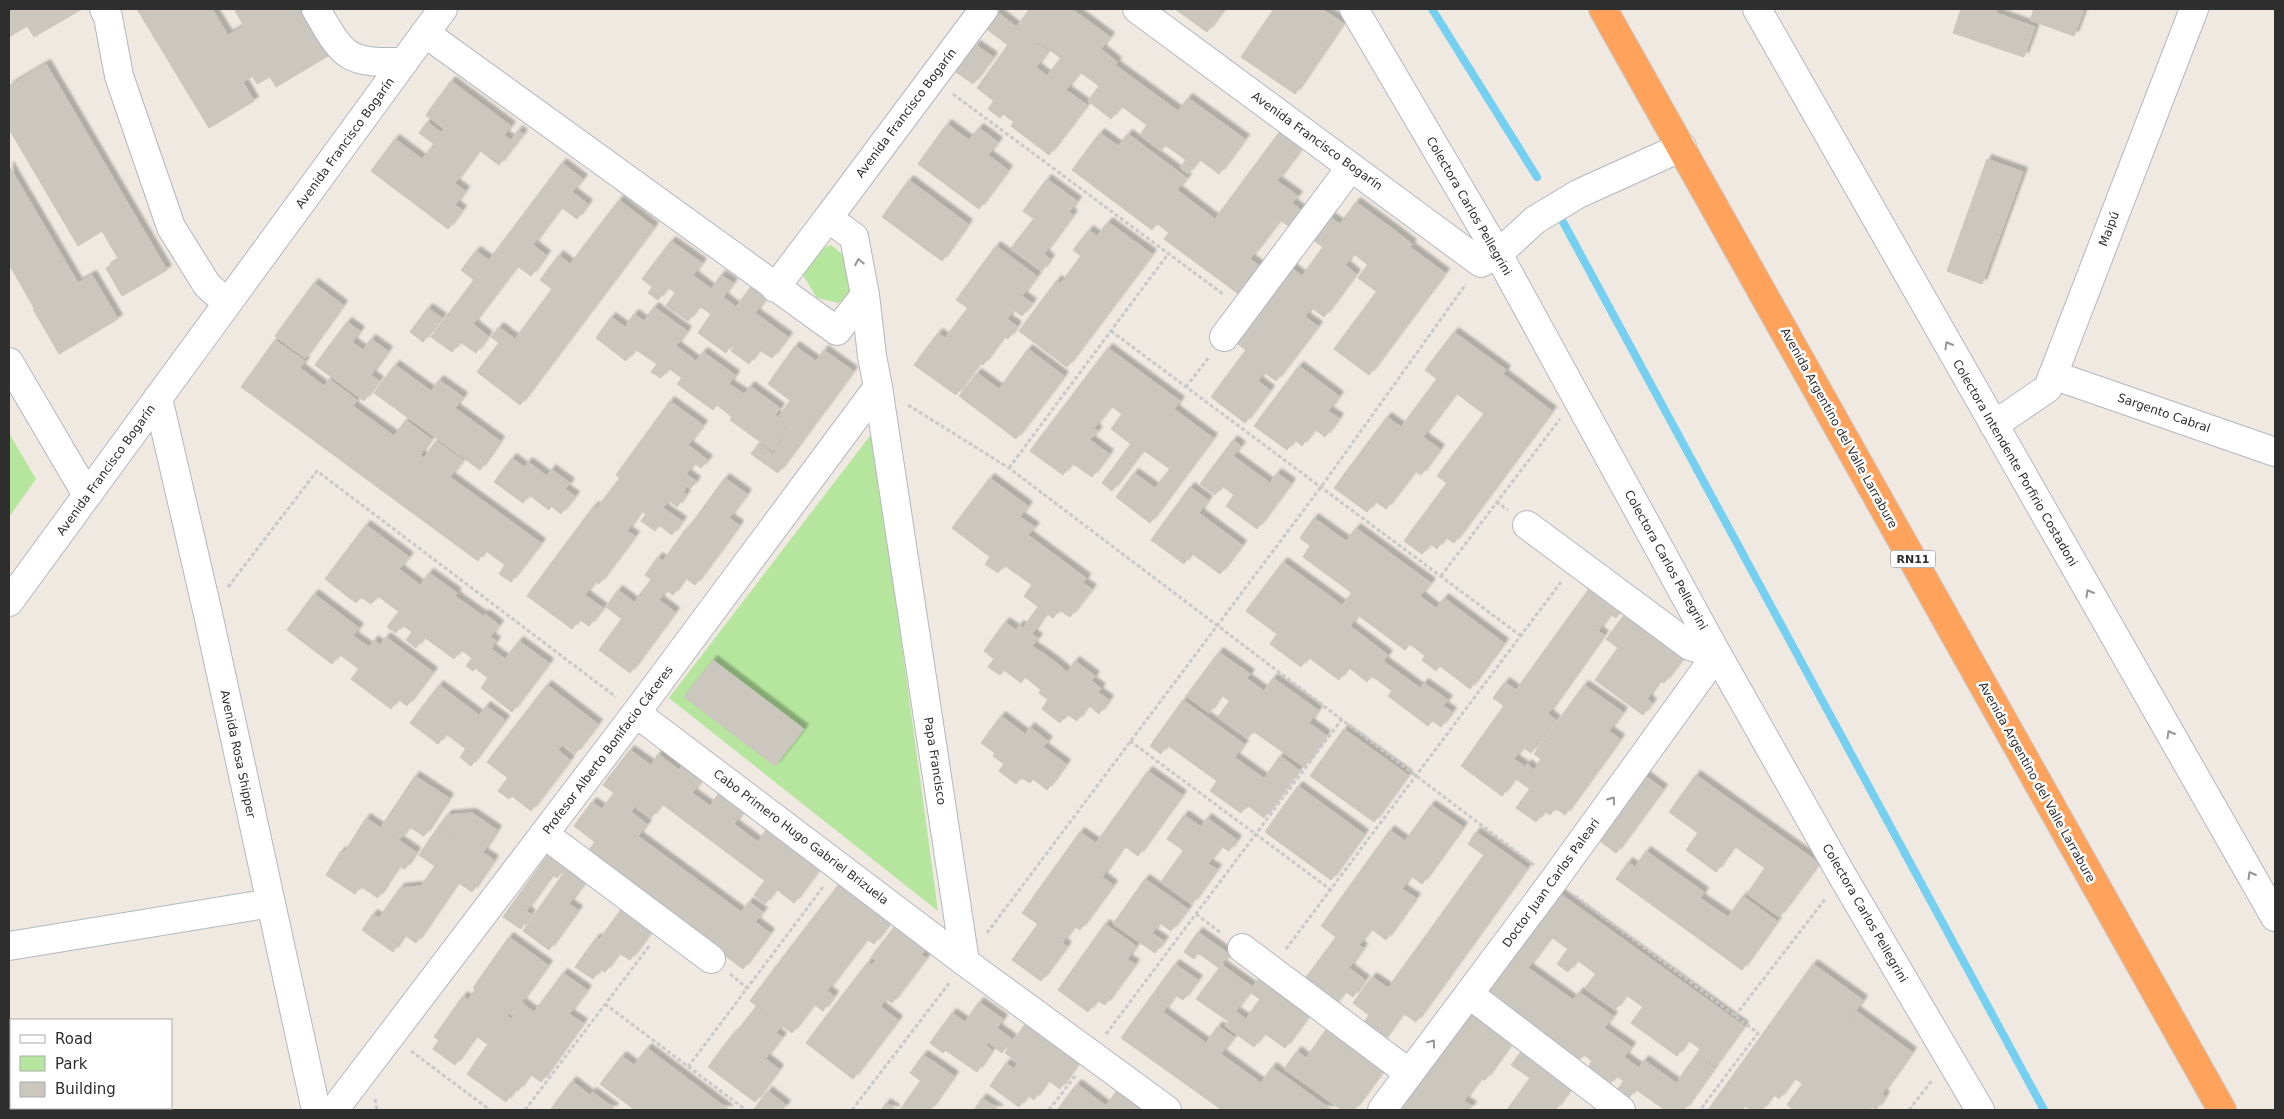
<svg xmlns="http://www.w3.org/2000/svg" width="2284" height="1119" viewBox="0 0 2284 1119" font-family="'DejaVu Sans',sans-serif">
<defs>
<filter id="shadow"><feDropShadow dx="4.5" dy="-4.5" stdDeviation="1" flood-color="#0004"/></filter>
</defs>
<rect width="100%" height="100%" fill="#efe9e1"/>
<g fill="#b6e59e">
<path d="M831,245L846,257L852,291L839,303L817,298L803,275L815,251Z"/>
<path d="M873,432L938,911L669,698Z"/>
<path d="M9,433L36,479L9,517Z"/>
</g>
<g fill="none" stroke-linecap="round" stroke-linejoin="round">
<g stroke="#75cff0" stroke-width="8">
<path d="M1432,9L1537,177"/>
<path d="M1563,222L2044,1110"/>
</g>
</g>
<g fill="#cbc7bf" stroke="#cbc5ba" filter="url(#shadow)">
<path d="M9,9H82L34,37L27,26L9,37Z"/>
<path d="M137,9H212L253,76L243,82L254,101L209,128Z"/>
<path d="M234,9H299L328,56L276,87L270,77L257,84L228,35L244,26Z"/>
<path d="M1030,9H1072L1110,37L1101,49L1117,62L1099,86L1017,26Z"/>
<path d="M1175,9H1224L1207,32Z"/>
<path d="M1274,9H1322L1343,23L1295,94L1241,57Z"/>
<path d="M1961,9H1998L1996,13L2035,27L2024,57L1953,33Z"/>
<path d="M2034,9H2084L2074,36L2030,20Z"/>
<path d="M997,12L1048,51L1036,67L1047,76L1060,59L1079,73L1066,90L1087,105L1049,155L1011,126L1014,122L1003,114L1000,118L988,109L994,101L977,88L1008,45L985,28Z"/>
<path d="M976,45L993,57L973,84L956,72Z"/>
<path d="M46,64L65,96L9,129V86Z"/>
<path d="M1115,65L1178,111L1188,98L1245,139L1219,174L1199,159L1188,174L1180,168L1186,160L1165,145L1161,151L1140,135L1147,125L1121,106L1111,119L1088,101Z"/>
<path d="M451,81L511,126L504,135L511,140L518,130L523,134L499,165L479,150L455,183L422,159L434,144L419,133L427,122L441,132L444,129L426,115Z"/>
<path d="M65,96L167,270L122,296L106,268L119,260L102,231L78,246L9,129Z"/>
<path d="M947,124L969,140L979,128L998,142L988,155L1008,170L979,209L918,164Z"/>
<path d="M1281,130L1303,146L1277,181L1298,196L1292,203L1305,213L1293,229L1280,220L1250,259L1264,269L1244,298L1164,239L1169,233L1157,223L1152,230L1072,170L1100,133L1118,146L1128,134L1187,178L1177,190L1215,219Z"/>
<path d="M395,139L465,191L455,205L462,210L448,229L371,171Z"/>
<path d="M1987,159L2023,172L1982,284L1947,271Z"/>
<path d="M562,163L583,179L572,192L588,204L577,219L561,207L533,245L546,255L531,276L517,266L473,324L488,336L476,353L460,342L452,352L431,337L474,280L461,270L476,251L489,260Z"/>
<path d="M9,166L78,283L34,308L9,264Z"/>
<path d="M1047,179L1077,201L1069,212L1073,215L1044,254L1050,259L1042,271L1011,248L1034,219L1023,211Z"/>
<path d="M909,180L968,224L942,261L882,217Z"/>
<path d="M619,200L654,227L520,405L477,372L499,343L491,337L499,327L515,339L552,289L540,280L559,255L570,264Z"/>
<path d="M1356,202L1394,230L1368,265L1354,254L1345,265L1356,274L1324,317L1311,307L1305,317L1318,326L1276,381L1264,372L1258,381L1270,390L1245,423L1211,397L1246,350L1234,341L1289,266L1302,276L1323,247L1313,240L1330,217L1340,224Z"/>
<path d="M1108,222L1152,254L1067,367L1019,331L1057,280L1061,283L1081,256L1073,250L1089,230L1097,236Z"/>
<path d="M1394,230L1412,244L1377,292L1358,278Z"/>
<path d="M671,241L702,263L693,275L711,289L721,275L733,283L723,297L736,307L751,287L766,298L755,313L788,337L772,358L759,350L749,364L731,351L735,346L732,344L726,353L698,333L711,314L699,306L688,321L666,306L675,293L668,287L658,300L648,293L652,287L642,279Z"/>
<path d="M996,246L1037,276L1022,296L1032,303L1022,316L1014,310L1007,319L1017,326L1008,339L1004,336L983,365L980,362L956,395L914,365L938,333L945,338L968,308L956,300Z"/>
<path d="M1410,247L1445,273L1369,375L1334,349Z"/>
<path d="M92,275L118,319L59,354L33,309Z"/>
<path d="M314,283L343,305L305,358L275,336Z"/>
<path d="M654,307L687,331L676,346L696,361L703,352L735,375L729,384L744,394L750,386L780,408L775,415L790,426L773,451L730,420L732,417L717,405L713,410L677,384L682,378L668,368L661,378L651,372L657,364L635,349L626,361L596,338L611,317L625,327L634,314L644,321Z"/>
<path d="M428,308L442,318L423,342L410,332Z"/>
<path d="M347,322L360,331L352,342L363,350L371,339L388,351L371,375L379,381L364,401L315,365Z"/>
<path d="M1454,332L1506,370L1477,409L1456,393L1423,437L1440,449L1421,475L1415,471L1386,509L1375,501L1367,512L1334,488L1387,417L1401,427L1437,379L1425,370Z"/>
<path d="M275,340L305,361L300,368L324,386L329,379L357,400L353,406L394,436L406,420L431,439L420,455L424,458L436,441L463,460L450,477L541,543L511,582L499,574L505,565L485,550L478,561L241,387Z"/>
<path d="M795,346L845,382L817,420L768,384Z"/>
<path d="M1108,348L1180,401L1112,491L1102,483L1131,444L1111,429L1122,414L1111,406L1094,428L1098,431L1090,440L1109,454L1092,477L1072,463L1063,475L1030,451Z"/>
<path d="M1028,349L1064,376L1016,439L959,396L977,373L999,389Z"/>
<path d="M824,350L853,371L845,382L816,361Z"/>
<path d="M395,365L431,391L439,380L463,397L455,408L500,441L480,470L374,393Z"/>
<path d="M1299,366L1339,396L1328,411L1339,418L1325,437L1315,429L1302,446L1295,440L1287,450L1254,426Z"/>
<path d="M1503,374L1552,411L1454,543L1445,537L1437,549L1431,544L1422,554L1404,541L1447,483L1437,476L1484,414L1477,409Z"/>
<path d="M670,401L703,425L688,445L708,460L701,468L694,463L686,474L696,481L691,488L687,486L683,492L686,494L677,507L669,500L663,508L682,521L672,535L659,525L655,531L641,521L646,514L641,511L627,531L635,536L599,584L574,565L579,558L564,546L594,506L597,508L620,478L616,475Z"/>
<path d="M790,401L817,420L778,473L751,454L759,443L773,454L793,427L779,416Z"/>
<path d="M1174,409L1213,438L1150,523L1116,497L1134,473L1155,488L1170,469L1143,450Z"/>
<path d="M1233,440L1241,446L1233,456L1270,483L1277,473L1291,483L1257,529L1226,506L1234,495L1222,486L1215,495L1200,484Z"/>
<path d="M512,458L524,467L528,462L547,476L551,469L570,483L565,489L575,496L561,514L551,506L549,510L529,495L523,503L494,482Z"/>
<path d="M725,478L747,494L729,518L739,525L718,554L686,531Z"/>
<path d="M990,478L1028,506L990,557L952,528Z"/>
<path d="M1190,487L1208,500L1199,513L1242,545L1220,574L1191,553L1184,564L1151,540Z"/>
<path d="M1020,517L1035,527L1028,535L1055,555L1032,585L1004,565L998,573L985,564Z"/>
<path d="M1314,518L1346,541L1356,528L1431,583L1420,596L1437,609L1405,650L1343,604L1352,593L1303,557L1310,546L1300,538Z"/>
<path d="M366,525L409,557L399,569L420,585L429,573L457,593L455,596L483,616L485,614L499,625L490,637L496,641L491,649L505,659L519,641L549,663L512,712L481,688L488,678L475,668L473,671L466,666L472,658L461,650L454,659L424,637L416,648L406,640L412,632L402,625L396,633L387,627L399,612L378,596L371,604L361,597L356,603L325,579Z"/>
<path d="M685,530L718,554L695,585L663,561Z"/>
<path d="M564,546L579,558L574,565L595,581L585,595L603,608L589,626L579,619L572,629L527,596Z"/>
<path d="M1055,555L1086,578L1083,583L1092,589L1070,617L1059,610L1053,618L1024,596Z"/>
<path d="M658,557L685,578L673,595L645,575Z"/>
<path d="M1283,562L1357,616L1350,626L1388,655L1367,682L1348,667L1339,680L1308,657L1301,667L1270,644L1277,634L1246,611Z"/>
<path d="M651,580L666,591L659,600L644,589Z"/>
<path d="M1594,582L1626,605L1616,618L1610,614L1598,631L1604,635L1548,714L1556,720L1531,753L1523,747L1514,759L1524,766L1502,796L1461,766L1504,706L1493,698L1505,682L1516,690Z"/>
<path d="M644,589L675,612L630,673L599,650Z"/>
<path d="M618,590L634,602L622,619L606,607Z"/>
<path d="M314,594L359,628L353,636L369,647L374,640L380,645L386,637L433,672L407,706L398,699L391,709L351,679L359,669L339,654L332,664L287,630Z"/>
<path d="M1444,598L1504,643L1470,689L1440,666L1436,671L1422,660L1425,656L1410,644Z"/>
<path d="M1038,607L1046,613L1032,634L1038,638L1032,646L1043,653L1021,683L1004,670L1000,675L988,667L994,659L984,651L1005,622L1016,630L1019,625L1023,628Z"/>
<path d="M1626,613L1685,655L1664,683L1660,680L1647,699L1652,703L1643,715L1595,680L1618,648L1606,639Z"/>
<path d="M1219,652L1250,674L1230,701L1221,695L1209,713L1186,696Z"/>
<path d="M1043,653L1059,665L1041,690L1025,677Z"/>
<path d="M713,660L804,729L775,766L684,697Z"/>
<path d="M1075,661L1095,676L1091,681L1101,688L1098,692L1109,700L1099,714L1088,705L1077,721L1067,714L1060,723L1042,709L1048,700L1039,693L1059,665L1067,672Z"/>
<path d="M1383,661L1420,688L1424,683L1448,700L1443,706L1452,712L1441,727L1432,720L1428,726L1388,696L1392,691L1372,676Z"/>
<path d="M1246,678L1264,691L1273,678L1318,710L1309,723L1326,735L1304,767L1253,731L1248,738L1218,717Z"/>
<path d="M439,685L479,715L486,706L505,720L471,766L460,757L466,749L446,734L438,744L410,723Z"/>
<path d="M547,685L598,724L575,754L563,744L558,750L570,760L531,811L512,796L509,799L498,791L508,778L487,762Z"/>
<path d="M1584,685L1623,712L1609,731L1620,739L1565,815L1555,808L1550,815L1545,811L1536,822L1516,808L1530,789L1516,779L1527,764L1534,770L1541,759L1534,754Z"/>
<path d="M1183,700L1244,744L1217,781L1167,745L1161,754L1150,746Z"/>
<path d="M1001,716L1025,734L1030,727L1048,741L1043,747L1066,764L1047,790L1033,779L1030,783L1021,777L1016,784L999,771L1004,764L993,756L995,753L981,743Z"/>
<path d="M1344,729L1408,775L1374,822L1310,776Z"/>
<path d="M630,750L651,765L658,754L679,770L683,764L703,778L692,793L710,806L719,793L743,811L734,824L758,842L766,830L819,869L794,903L776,889L765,904L754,895L765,881L662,804L651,818L635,806L631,812L647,824L638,836L741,912L749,902L763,912L755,922L770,933L743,969L587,853L595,842L574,826L592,802L602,809L614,793L603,785Z"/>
<path d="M1280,756L1299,770L1283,792L1264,779Z"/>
<path d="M1234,757L1283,792L1264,818L1247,805L1241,813L1210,791Z"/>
<path d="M1148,771L1182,795L1138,856L1124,846L1102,877L1113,885L1080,930L1074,926L1062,943L1067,946L1041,981L1012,960L1038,924L1022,913L1080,832L1096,843Z"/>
<path d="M1644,775L1663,789L1616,853L1597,839Z"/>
<path d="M1696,775L1819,863L1779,917L1747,894L1765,868L1734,846L1716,872L1686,850L1698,833L1669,812Z"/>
<path d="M415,776L449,798L424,836L409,827L400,839L381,827Z"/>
<path d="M1298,786L1364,834L1331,880L1265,832Z"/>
<path d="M1431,805L1463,827L1422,884L1411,876L1402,889L1416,898L1386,940L1371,929L1359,945L1363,948L1349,968L1365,980L1353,997L1345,991L1334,1006L1302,983L1336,937L1321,926L1390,830L1405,841Z"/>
<path d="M472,813L497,830L483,852L441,823L447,815Z"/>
<path d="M1184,815L1201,827L1184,851L1167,839Z"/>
<path d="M366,818L416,852L405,869L399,866L388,882L344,853Z"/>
<path d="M1207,818L1237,840L1229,851L1221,846L1208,864L1217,869L1192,904L1161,882Z"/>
<path d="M440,824L456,835L435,866L419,855Z"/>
<path d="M1476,832L1527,868L1416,1022L1403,1013L1382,1042L1361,1027L1369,1015L1353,1003L1372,977L1388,988L1484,855L1468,844Z"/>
<path d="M456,835L494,860L472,892L435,866Z"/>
<path d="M341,851L388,882L378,898L360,886L355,894L326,875Z"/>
<path d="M1646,851L1704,892L1700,898L1728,917L1743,896L1777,921L1742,970L1616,879L1628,862L1635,867Z"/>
<path d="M549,853L566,865L557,878L552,875L526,911L531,914L521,929L503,917Z"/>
<path d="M435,866L458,882L416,943L379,918L400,888L421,886Z"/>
<path d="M568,867L586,880L569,904L578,910L549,950L523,931Z"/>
<path d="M1145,879L1188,909L1171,931L1160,923L1152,933L1164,941L1155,953L1113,924Z"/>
<path d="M840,883L891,921L874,944L867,939L827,991L783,957Z"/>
<path d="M1559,893L1744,1026L1715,1066L1697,1054L1700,1049L1688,1040L1677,1056L1631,1023L1643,1007L1626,995L1615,1010L1585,988L1596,974L1577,960L1568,972L1557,964L1568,949L1551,937L1528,968L1513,957Z"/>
<path d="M623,907L653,929L630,960L619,953L605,972L600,969L593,979L575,967L596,938L599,940Z"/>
<path d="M373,914L404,935L393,952L362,930Z"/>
<path d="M900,920L930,943L921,955L926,958L892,1003L886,999L880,1007L851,984L868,962L872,965L876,960L871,957Z"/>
<path d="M1105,924L1136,946L1127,959L1135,964L1105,1005L1097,1000L1088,1012L1058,990Z"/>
<path d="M1198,932L1229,954L1219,968L1198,953L1194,959L1184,952Z"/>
<path d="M509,937L548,965L512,1015L473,988Z"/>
<path d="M783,957L834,996L823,1011L814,1004L792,1033L750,1001Z"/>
<path d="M1513,957L1573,1000L1579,992L1613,1016L1604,1028L1631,1047L1624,1057L1639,1068L1644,1060L1676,1083L1696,1055L1714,1068L1684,1110H1665L1635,1089L1629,1098L1617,1090L1624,1081L1616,1076L1609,1085L1587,1069L1592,1061L1583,1054L1577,1062L1484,996Z"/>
<path d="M1175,964L1198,980L1183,1000L1175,995L1163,1012L1206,1043L1218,1026L1234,1037L1221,1054L1261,1083L1272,1067L1332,1110H1222L1121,1038Z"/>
<path d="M1813,964L1863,1000L1803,1084L1794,1078L1779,1099L1773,1094L1762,1110H1752L1745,1106L1742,1110H1708Z"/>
<path d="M1222,965L1253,987L1228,1021L1196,999Z"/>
<path d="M563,973L587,990L569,1014L583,1023L541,1082L530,1074L518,1091L515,1089L506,1102L467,1074L508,1016L511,1019L522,1003L534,1012Z"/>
<path d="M1261,975L1312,1011L1285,1048L1264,1033L1254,1047L1225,1026L1236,1012L1246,1019L1260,999L1249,992Z"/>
<path d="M851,984L898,1020L853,1079L806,1043Z"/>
<path d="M475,990L509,1013L487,1044L476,1036L455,1065L433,1049L439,1040L434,1037L463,996L468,1000Z"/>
<path d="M979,1002L1003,1019L997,1028L1012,1039L1002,1053L988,1042L986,1045L992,1050L977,1072L945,1050Z"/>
<path d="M756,1007L781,1026L776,1033L782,1037L765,1059L734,1035Z"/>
<path d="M1468,1008L1513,1041L1485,1080L1481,1078L1464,1101L1472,1106L1469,1110H1395Z"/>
<path d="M1856,1011L1912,1052L1882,1094L1885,1096L1876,1110L1872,1107L1870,1110H1794L1787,1105Z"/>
<path d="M952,1013L965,1022L943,1053L930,1043Z"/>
<path d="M1031,1016L1080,1060L1060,1089L1048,1080L1034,1100L1028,1095L1019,1107L990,1086L1006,1063L1014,1069L1018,1062L1005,1053Z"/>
<path d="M1330,1024L1387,1065L1354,1110H1342L1284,1069L1297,1051L1306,1058Z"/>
<path d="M733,1034L779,1069L755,1102L708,1067Z"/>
<path d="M647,1048L729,1110H635L600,1084L622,1056L634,1065Z"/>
<path d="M1522,1051L1572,1087L1555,1110H1507L1530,1078L1511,1065Z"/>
<path d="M923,1055L934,1062L921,1081L910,1073Z"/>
<path d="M934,1062L954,1076L930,1110H900Z"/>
<path d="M572,1081L590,1095L592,1092L614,1108L612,1110H550Z"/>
<path d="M1077,1084L1106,1106L1118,1089L1160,1110H1057Z"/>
<path d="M768,1091L786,1105L782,1110L754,1109Z"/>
<path d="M982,1098L999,1110H974Z"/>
<path d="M886,1103L896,1110H881Z"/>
</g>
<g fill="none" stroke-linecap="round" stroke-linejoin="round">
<defs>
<g id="minor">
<path d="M104,9L108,17L119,76L171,227L207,285L227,303"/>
<path d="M316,9C344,58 346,63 404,62"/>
<path d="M1137,9L1481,263L1498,254L1535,220L1578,194L1682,147"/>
<path d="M1354,9L1498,254L1717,654L1843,877L1980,1110"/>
<path d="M1757,9L2275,917"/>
<path d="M425,33L443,9"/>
<path d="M828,218L984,9"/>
<path d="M865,295L872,356L878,387L965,962L1167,1110"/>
<path d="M1224,337L1351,167"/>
<path d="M9,362L87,495"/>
<path d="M2053,375L2275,452"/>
<path d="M158,398L208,614L316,1110"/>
<path d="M1994,425L2048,388L2194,9"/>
<path d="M9,602L425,33L837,331L865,295L854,237L828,218L775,288"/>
<path d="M636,713L965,962"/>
<path d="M544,834L711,959"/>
<path d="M9,946L271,903"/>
<path d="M1242,948L1409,1073"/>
<path d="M1469,994L1621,1110"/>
<path d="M334,1110L636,713L878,387"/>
<path d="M1382,1110L1554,880L1717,654L1690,646L1527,525"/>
</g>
<path id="highway" d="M1603,9L2222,1110"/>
</defs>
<use href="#minor" stroke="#b4b7c1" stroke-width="30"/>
<use href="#highway" stroke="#c9c9c9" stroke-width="30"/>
<g stroke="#c9c9c9" stroke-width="3" stroke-dasharray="4 2.5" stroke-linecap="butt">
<path d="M953,94L1223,294"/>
<path d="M1111,331L1521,636"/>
<path d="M1186,387L1209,357"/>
<path d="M908,405L1009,468L1534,865"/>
<path d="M1009,468L1168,254"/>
<path d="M1496,502L1508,510"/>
<path d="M1441,576L1560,419"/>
<path d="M228,587L317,471L616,697"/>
<path d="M1130,741L1331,890"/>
<path d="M1575,896L1758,1033L1700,1110"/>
<path d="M1196,914L1221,933"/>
<path d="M987,933L1321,487L1466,284"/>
<path d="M1286,949L1561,582"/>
<path d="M730,974L747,988"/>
<path d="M605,1004L746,1110"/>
<path d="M1735,1016L1826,898"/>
<path d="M1106,1034L1342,719"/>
<path d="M411,1051L490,1110"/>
<path d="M688,1067L823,887"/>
<path d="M375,1099L377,1110"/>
<path d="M525,1110L650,945"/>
<path d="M852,1110L950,982"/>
<path d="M1049,1110L1076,1075"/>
<path d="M1909,1110L1933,1079"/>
</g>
<use href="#minor" stroke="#fff" stroke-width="28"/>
<use href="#highway" stroke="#ffa35c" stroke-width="28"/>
</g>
<defs><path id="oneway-chevron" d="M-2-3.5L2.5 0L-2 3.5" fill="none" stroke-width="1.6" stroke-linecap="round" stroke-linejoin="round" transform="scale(1.25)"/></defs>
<g stroke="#969696">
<use href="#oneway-chevron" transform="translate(859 262) rotate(-101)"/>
<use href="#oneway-chevron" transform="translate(1948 345) rotate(-120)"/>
<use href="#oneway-chevron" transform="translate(2089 593) rotate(-120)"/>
<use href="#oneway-chevron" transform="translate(2170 734) rotate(-120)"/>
<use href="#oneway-chevron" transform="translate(1612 800) rotate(-54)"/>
<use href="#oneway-chevron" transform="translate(2251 875) rotate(-120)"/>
<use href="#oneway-chevron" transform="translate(1432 1043) rotate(-53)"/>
</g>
<g text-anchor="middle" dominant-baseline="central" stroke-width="5" stroke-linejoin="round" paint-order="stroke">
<rect fill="#fff" stroke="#6d6d6d" stroke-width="1" x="1890.5" y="550.5" width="45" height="17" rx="4"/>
<g font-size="11" font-weight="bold" fill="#2e2e2e">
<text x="1913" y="559">RN11</text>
</g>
<g font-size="12" fill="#2e2e2e" stroke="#fff">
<text transform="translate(906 113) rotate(-53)">Avenida Francisco Bogarín</text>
<text transform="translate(1317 141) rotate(36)">Avenida Francisco Bogarín</text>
<text transform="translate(345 143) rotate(-54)">Avenida Francisco Bogarín</text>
<text transform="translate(1469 206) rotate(60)">Colectora Carlos Pellegrini</text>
<text transform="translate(2109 229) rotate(-69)">Maipú</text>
<text transform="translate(2164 413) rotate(19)">Sargento Cabral</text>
<text transform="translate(1839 428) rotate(61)">Avenida Argentino del Valle Larrabure</text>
<text transform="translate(2015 463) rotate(60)">Colectora Intendente Porfirio Costadoni</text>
<text transform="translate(106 470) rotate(-54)">Avenida Francisco Bogarín</text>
<text transform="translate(1666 560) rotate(61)">Colectora Carlos Pellegrini</text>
<text transform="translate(608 750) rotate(-53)">Profesor Alberto Bonifacio Cáceres</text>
<text transform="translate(238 754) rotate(78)">Avenida Rosa Shipper</text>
<text transform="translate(935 761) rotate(81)">Papa Francisco</text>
<text transform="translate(2037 782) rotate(61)">Avenida Argentino del Valle Larrabure</text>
<text transform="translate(801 837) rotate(37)">Cabo Primero Hugo Gabriel Brizuela</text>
<text transform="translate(1551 883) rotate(-54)">Doctor Juan Carlos Paleari</text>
<text transform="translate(1865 913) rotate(60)">Colectora Carlos Pellegrini</text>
</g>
</g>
<rect width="2284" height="1119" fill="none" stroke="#2e2e2e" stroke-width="20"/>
<rect x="10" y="1019" width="162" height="90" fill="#ffffff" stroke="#ababab"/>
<rect x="20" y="1035" width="25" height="8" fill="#ffffff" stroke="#ababab"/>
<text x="55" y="1044" font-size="15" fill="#2e2e2e">Road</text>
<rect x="20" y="1056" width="25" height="15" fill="#b6e59e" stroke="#ababab"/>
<text x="55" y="1069" font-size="15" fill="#2e2e2e">Park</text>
<rect x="20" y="1082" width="25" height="15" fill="#cbc7bf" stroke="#ababab"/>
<text x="55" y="1094" font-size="15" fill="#2e2e2e">Building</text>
</svg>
